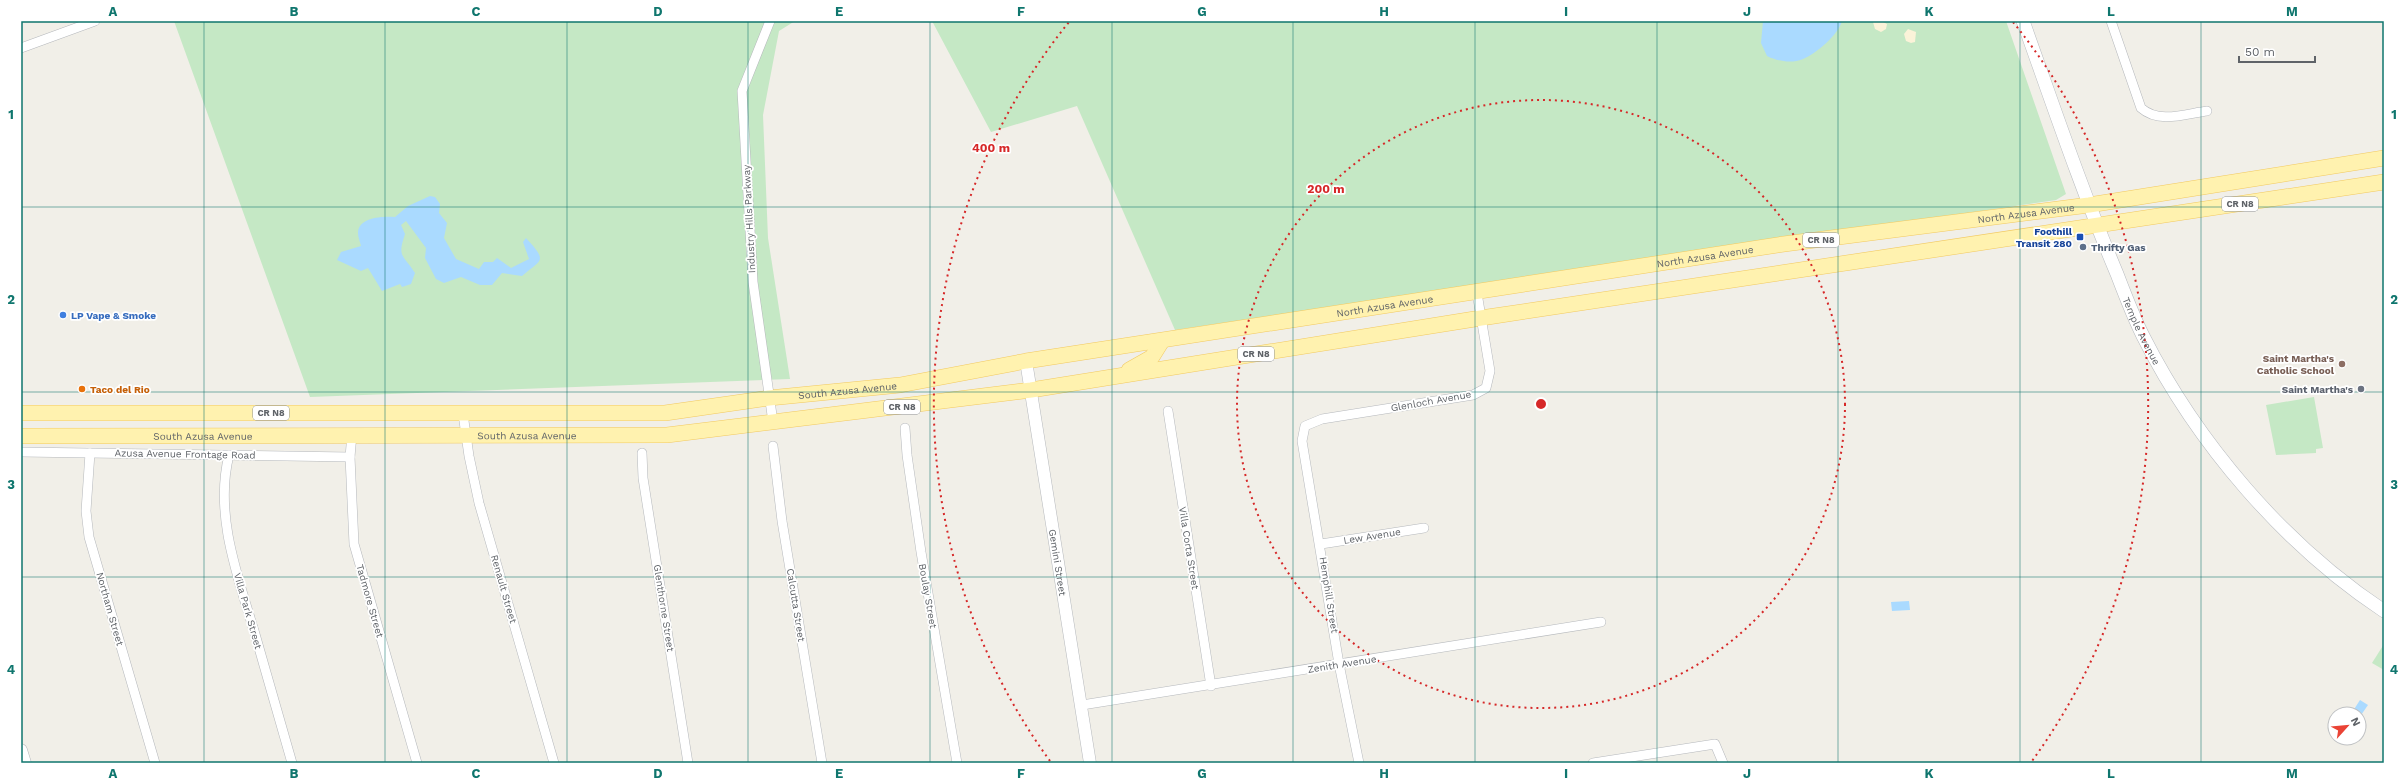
<svg xmlns="http://www.w3.org/2000/svg" width="2405" height="784" viewBox="0 0 2405 784" font-family="'Work Sans',sans-serif">
<rect width="100%" height="100%" fill="#f1efe8"/>
<g fill="#c5e8c5">
<path d="M174,21h621l-16,10 -16,84 5,123 22,141 -480,18z"/>
<path d="M932,21h1074l60,173 -10,6 -881,130 -98,-224 -86,26z"/>
<path d="M2314,397l9,51 -7,1v4l-40,2 -10,-50z"/>
<path d="M2384,644v26l-12,-7z"/>
</g>
<g fill="#fbf3d9">
<path d="M1881,21l6,3 -1,5 -5,3 -6,-3 -2,-7z"/>
<path d="M1908,29l8,3 -1,10 -4,1 -5,-2 -2,-7z"/>
</g>
<g fill="#aadaff">
<path d="M1763,21h79c-4,14 -25,32 -39,38 -12,5 -26,2 -36,-3l-6,-13z"/>
<path d="M430,196l5,1 5,7 -1,9 8,10 -3,15 12,21 23,10 5,-7h9l4,-4 14,10 18,-9 -6,-17 3,-4c22,24 16,21 -4,38l-20,-3 -10,12h-12l-19,-8 -17,6 -8,-4 -11,-21 1,-10 -20,-27 -5,4 4,9c-8,24 -2,20 10,39l-4,11 -9,3 -2,-3 -18,7 -14,-23 -7,3 -24,-11 4,-8 20,-6c-1,-4 -3,-9 -3,-13 0,-16 26,-17 37,-16l13,-11z"/>
<path d="M1909,601l1,9 -18,1 -1,-9z"/>
<path d="M2360,700l8,5 -9,13v-4h-8z"/>
</g>
<g fill="none" stroke-linecap="round" stroke-linejoin="round">
<g stroke="#b5b8bc" stroke-width="10">
<g id="minor">
<path d="M770,21l-28,70 11,191 20,140"/>
<path d="M2111,21l30,87c18,16 44,6 66,3"/>
<path d="M21,48l74,-27"/>
<path d="M1168,411l43,275"/>
<path d="M463,414l6,42 10,47 75,260"/>
<path d="M905,428l2,27 14,97 36,211"/>
<path d="M352,434l-2,23 4,87 63,219"/>
<path d="M773,446l9,75 40,242"/>
<path d="M21,452l329,5"/>
<path d="M90,453l-4,58 3,26 66,226"/>
<path d="M642,453l1,25 45,285"/>
<path d="M229,455c-15,60 9,122 26,179 12,43 25,86 37,129"/>
<path d="M1321,544l103,-16"/>
<path d="M1082,705l519,-83"/>
<path d="M1359,763l-20,-99 -37,-223 3,-15 17,-7 151,-24 13,-7 4,-17 -13,-78"/>
<path d="M1593,763l122,-19 8,19"/>
</g>
</g>
<g stroke="#b5b8bc" stroke-width="13">
<g id="tertiary">
<path id="s1" d="M1026,361l64,402"/>
<path d="M21,750l4,13"/>
</g>
</g>
<g stroke="#b6babf" stroke-width="14">
<g id="secondary">
<path id="s2" d="M2023,21c30,84 59,170 94,253 8,21 16,42 26,62 54,107 141,209 241,275"/>
</g>
</g>
<g stroke="#f2c960" stroke-width="16">
<g id="primary">
<path d="M1129,370l23,-13 10,-16"/>
<path id="s3" d="M21,413h644l104,-15 131,-13 126,-24 758,-117 305,-39 295,-47"/>
<path id="s4" d="M21,436l646,-1 364,-45 450,-72 903,-136"/>
</g>
</g>
<use href="#minor" stroke="#fff" stroke-width="9"/>
<use href="#tertiary" stroke="#fff" stroke-width="12"/>
<use href="#secondary" stroke="#fff" stroke-width="13"/>
<use href="#primary" stroke="#fff2af" stroke-width="15"/>
</g>
<path fill="none" stroke="#0f766e" stroke-width="1" stroke-opacity="0.55" d="M204,21v742M385,21v742M567,21v742M748,21v742M930,21v742M1112,21v742M1293,21v742M1475,21v742M1657,21v742M1838,21v742M2020,21v742M2201,21v742M21,207h2363M21,392h2363M21,577h2363"/>
<g fill="none" stroke="#d62828" stroke-width="2" stroke-dasharray="2 4">
<circle cx="1541" cy="404" r="304"/>
<path d="M1050 761A607 607 0 0 1 1069 22M2013 22A607 607 0 0 1 2032 761"/>
</g>
<rect fill="#1a4fb4" stroke="#fff" stroke-width="1.5" x="2076" y="233" width="8" height="8" rx="2"/>
<circle fill="#5c6f8a" stroke="#fff" stroke-width="1.5" cx="2083" cy="247" r="4"/>
<circle fill="#3f7fe0" stroke="#fff" stroke-width="1.5" cx="63" cy="315" r="4"/>
<circle fill="#8d6e63" stroke="#fff" stroke-width="1.5" cx="2342" cy="364" r="4"/>
<circle fill="#e8710a" stroke="#fff" stroke-width="1.5" cx="82" cy="389" r="4"/>
<circle fill="#6b7280" stroke="#fff" stroke-width="1.5" cx="2361" cy="389" r="4"/>
<g text-anchor="middle" dominant-baseline="central" stroke-width="3.5" stroke-linejoin="round" paint-order="stroke">
<g fill="#fff" stroke="#8f9295" stroke-width="1">
<rect x="2222" y="197" width="36" height="14" rx="3"/>
<rect x="1803" y="233" width="36" height="14" rx="3"/>
<rect x="1238" y="347" width="36" height="14" rx="3"/>
<rect x="884" y="400" width="36" height="14" rx="3"/>
<rect x="253" y="406" width="36" height="14" rx="3"/>
</g>
<g font-size="9" font-weight="bold" fill="#5f6368">
<text x="2240" y="204">CR N8</text>
<text x="1821" y="240">CR N8</text>
<text x="1256" y="354">CR N8</text>
<text x="902" y="407">CR N8</text>
<text x="271" y="413">CR N8</text>
</g>
<g font-size="10" fill="#5f6368" stroke="#fff">
<text stroke="none"><textPath href="#s3" startOffset="2020">North Azusa Avenue</textPath></text>
<text transform="translate(749 219) rotate(-93)">Industry Hills Parkway</text>
<text stroke="none"><textPath href="#s3" startOffset="1696">North Azusa Avenue</textPath></text>
<text stroke="none"><textPath href="#s3" startOffset="1372">North Azusa Avenue</textPath></text>
<text stroke="none"><textPath href="#s2" startOffset="332">Temple Avenue</textPath></text>
<text stroke="none"><textPath href="#s3" startOffset="828">South Azusa Avenue</textPath></text>
<text transform="translate(1431 401) rotate(-10)">Glenloch Avenue</text>
<text stroke="none"><textPath href="#s4" startOffset="182">South Azusa Avenue</textPath></text>
<text stroke="none"><textPath href="#s4" startOffset="506">South Azusa Avenue</textPath></text>
<text transform="translate(185 454) rotate(1)">Azusa Avenue Frontage Road</text>
<text transform="translate(1372 536) rotate(-9)">Lew Avenue</text>
<text transform="translate(1189 548) rotate(81)">Villa Corta Street</text>
<text stroke="none"><textPath href="#s1" startOffset="204">Gemini Street</textPath></text>
<text transform="translate(504 589) rotate(74)">Renault Street</text>
<text transform="translate(1329 595) rotate(81)">Hemphill Street</text>
<text transform="translate(928 596) rotate(80)">Boulay Street</text>
<text transform="translate(370 601) rotate(74)">Tadmore Street</text>
<text transform="translate(796 605) rotate(81)">Calcutta Street</text>
<text transform="translate(664 608) rotate(81)">Glenthorne Street</text>
<text transform="translate(110 609) rotate(74)">Northam Street</text>
<text transform="translate(248 611) rotate(74)">Villa Park Street</text>
<text transform="translate(1342 664) rotate(-9)">Zenith Avenue</text>
</g>
<g font-size="10" font-weight="bold" fill="#164399" stroke="#fff" text-anchor="end">
<text x="2072" y="231">Foothill<tspan x="2072" dy="12">Transit 280</tspan></text>
</g>
<g font-size="10" font-weight="bold" fill="#4e5e75" stroke="#fff" text-anchor="start">
<text x="2091" y="247">Thrifty Gas</text>
</g>
<g font-size="10" font-weight="bold" fill="#366cbe" stroke="#fff" text-anchor="start">
<text x="71" y="315">LP Vape &amp; Smoke</text>
</g>
<g font-size="10" font-weight="bold" fill="#785e54" stroke="#fff" text-anchor="end">
<text x="2334" y="358">Saint Martha's<tspan x="2334" dy="12">Catholic School</tspan></text>
</g>
<g font-size="10" font-weight="bold" fill="#c56008" stroke="#fff" text-anchor="start">
<text x="90" y="389">Taco del Rio</text>
</g>
<g font-size="10" font-weight="bold" fill="#5b616d" stroke="#fff" text-anchor="end">
<text x="2353" y="389">Saint Martha's</text>
</g>
</g>
<circle cx="1541" cy="404" r="6" fill="#d62828" stroke="#fff" stroke-width="2"/>
<g font-size="12" text-anchor="middle" font-weight="bold" fill="#d62828" stroke="#fff" stroke-width="3.5" stroke-linejoin="round" paint-order="stroke">
<text x="991" y="152">400 m</text>
<text x="1326" y="193">200 m</text>
</g>
<rect width="2405" height="784" fill="none" stroke="#ffffff" stroke-width="44"/>
<g transform="translate(2347 726) rotate(63)"><circle r="19" fill="#ffffff" stroke="#bfc1c3"/>
<path d="M0-3L7 15L0 10L-7 15Z" fill="#ea4335"/>
<text y="-6" font-size="11" font-weight="bold" text-anchor="middle" fill="#5f6368">N</text>
</g>
<path d="M2239 56v6h76v-6" fill="none" stroke="#5f6368" stroke-width="2"/>
<text x="2245" y="56" font-size="12" fill="#5f6368" stroke="#ffffff" stroke-width="3" paint-order="stroke">50 m</text>
<rect x="22" y="22" width="2361" height="740" fill="none" stroke="#0f766e" stroke-width="1.5"/>
<g font-size="13" text-anchor="middle" font-weight="bold" fill="#0f766e">
<text x="113" y="16">A</text>
<text x="294" y="16">B</text>
<text x="476" y="16">C</text>
<text x="658" y="16">D</text>
<text x="839" y="16">E</text>
<text x="1021" y="16">F</text>
<text x="1202" y="16">G</text>
<text x="1384" y="16">H</text>
<text x="1566" y="16">I</text>
<text x="1747" y="16">J</text>
<text x="1929" y="16">K</text>
<text x="2111" y="16">L</text>
<text x="2292" y="16">M</text>
<text x="11" y="119">1</text>
<text x="2394" y="119">1</text>
<text x="11" y="304">2</text>
<text x="2394" y="304">2</text>
<text x="11" y="489">3</text>
<text x="2394" y="489">3</text>
<text x="11" y="674">4</text>
<text x="2394" y="674">4</text>
<text x="113" y="778">A</text>
<text x="294" y="778">B</text>
<text x="476" y="778">C</text>
<text x="658" y="778">D</text>
<text x="839" y="778">E</text>
<text x="1021" y="778">F</text>
<text x="1202" y="778">G</text>
<text x="1384" y="778">H</text>
<text x="1566" y="778">I</text>
<text x="1747" y="778">J</text>
<text x="1929" y="778">K</text>
<text x="2111" y="778">L</text>
<text x="2292" y="778">M</text>
</g>
</svg>
